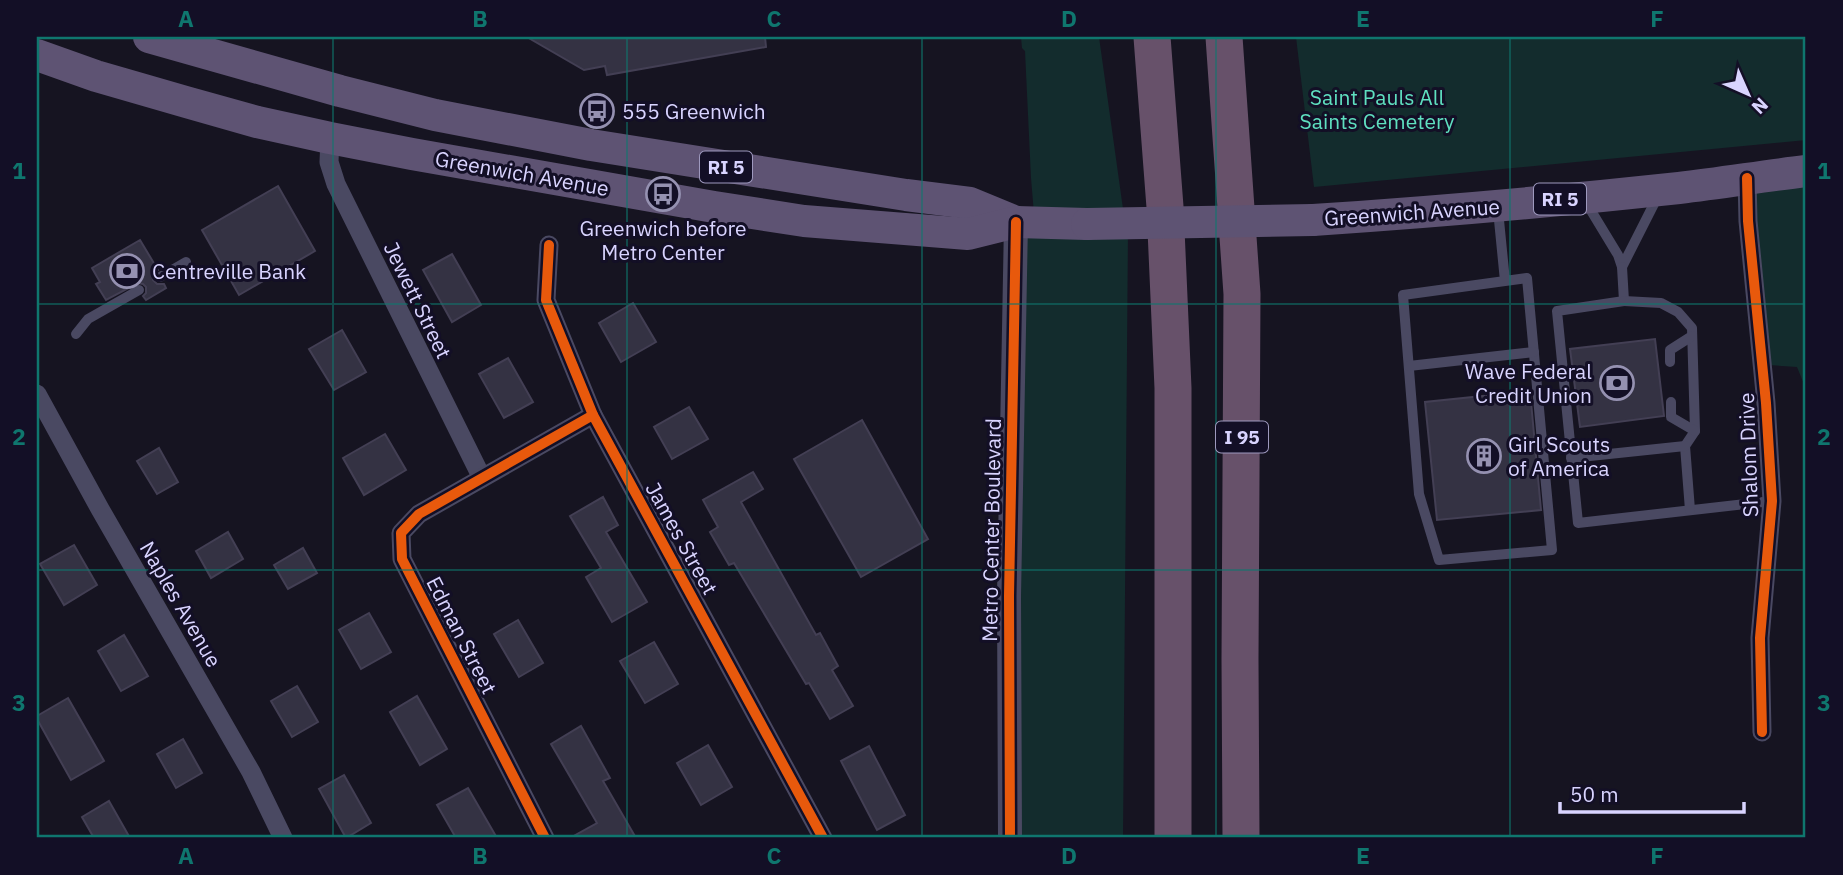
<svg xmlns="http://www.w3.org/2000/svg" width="1843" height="875" viewBox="0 0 1843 875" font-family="'IBM Plex Sans',sans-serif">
<rect width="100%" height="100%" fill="#161421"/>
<g fill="#132c2d">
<path d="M1021,37h78l25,179 4,14 -5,608h-114l7,-616 18,-8 -3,-36 -6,-127 -3,-3z"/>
<path d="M1296,37h510v103l-492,47z"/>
<path d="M1806,168v221l-9,-22 -42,-3v-189z"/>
</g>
<g fill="#343243" stroke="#433f54" stroke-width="2">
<path d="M527,37h238l1,10 -159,28 -2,-9 -21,4z"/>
<path d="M278,186l37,65 -76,44 -37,-65z"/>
<path d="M140,240l18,30 -5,4v6l4,4h7l2,4 -20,12 -3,-4 3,-3v-6l-3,-3 -5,-1 -32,17 -10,-16 4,-2 -8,-14z"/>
<path d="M452,254l29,51 -29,17 -29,-52z"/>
<path d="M633,303l23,39 -35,20 -22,-39z"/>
<path d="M342,330l24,42 -32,18 -25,-41z"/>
<path d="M1655,339l9,77 -84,11 -10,-78z"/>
<path d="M508,358l25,44 -29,16 -25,-44z"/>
<path d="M1530,391l11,119 -104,10 -12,-118z"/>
<path d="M689,407l19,32 -36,20 -18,-32z"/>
<path d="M862,420l66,119 -67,38 -67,-118z"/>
<path d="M385,434l21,36 -42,25 -21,-37z"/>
<path d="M159,448l19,34 -21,12 -20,-33z"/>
<path d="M753,472l10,17 -22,13 75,133 4,-2 18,33 -6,4 21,36 -23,13 -21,-36 -3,1 -72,-121 -5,2 -19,-33 8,-5 -15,-27z"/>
<path d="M603,497l15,28 -12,7 41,70 -35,20 -26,-45 15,-9 -31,-52z"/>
<path d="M228,532l15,27 -32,19 -15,-27z"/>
<path d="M74,545l23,40 -33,20 -24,-41z"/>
<path d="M303,548l14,25 -29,16 -14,-24z"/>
<path d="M369,613l22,39 -30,17 -22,-39z"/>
<path d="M518,620l25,43 -24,14 -25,-43z"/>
<path d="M124,635l24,41 -27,15 -23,-40z"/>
<path d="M654,642l24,42 -33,19 -25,-42z"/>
<path d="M297,686l21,36 -26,15 -21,-36z"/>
<path d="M417,696l30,53 -27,16 -30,-53z"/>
<path d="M68,698l36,63 -33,19 -34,-61v-3z"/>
<path d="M581,726l29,52 -7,3 33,57h-66l27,-15 -46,-79z"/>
<path d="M183,739l19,34 -26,15 -19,-34z"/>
<path d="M708,745l24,42 -31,18 -24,-42z"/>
<path d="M869,746l36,69 -28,15 -36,-69z"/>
<path d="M344,775l27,48 -25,15 -27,-49z"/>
<path d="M468,788l29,50h-41l-19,-33z"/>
<path d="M109,801l21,37h-36l-12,-21z"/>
</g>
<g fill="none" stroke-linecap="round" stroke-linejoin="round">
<g stroke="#4a4962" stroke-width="10">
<path d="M1587,204l31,51 4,12 36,-71"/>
<path d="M1498,210l7,71 -102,14 16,199 20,66 113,-10 -25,-272 -22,3"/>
<path d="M1622,267l2,34 -67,10 21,212 194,-22"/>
<path d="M160,277l26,-15"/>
<path d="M1624,301l37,2 17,9 14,16 3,103 -10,15 5,64"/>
<path d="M76,334l12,-15 51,-29"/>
<path d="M1670,362v-12l22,-14"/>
<path d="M1409,366l125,-14"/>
<path d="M1671,402v15l24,14"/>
<path d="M1571,458l114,-12"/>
</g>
<g stroke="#4a4962" stroke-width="19">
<path d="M330,138l-1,24 7,22 146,294"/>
<path d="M1747,178l1,43 18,182 6,98 -12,137 2,94"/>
<path d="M549,245l-3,55 47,115 230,423"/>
<path d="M37,394l63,115 151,263 32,66"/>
<path d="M545,838l-143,-279 -1,-26 18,-19 174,-99"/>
</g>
<path stroke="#4a4962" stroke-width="24" d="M1010,838l-1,-242 7,-374"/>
<g stroke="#5e5373" stroke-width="32">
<path d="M149,37l191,54 95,24 156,30 315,50 64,8 46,19"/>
<path d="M37,55l59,21 90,26 71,20 73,16 82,16 302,53 90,14 164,13 48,-12 71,2"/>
<path d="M1313,220c122,-8 245,-19 366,-32 43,-5 85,-12 127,-17"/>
</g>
<g stroke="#67516a" stroke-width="37">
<path d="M1152,37l13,170 8,181v450"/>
<path d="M1224,37l18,257 -2,365 1,179"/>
</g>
<path stroke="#5e5373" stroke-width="32" d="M1087,224l226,-4"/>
<g stroke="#130f26" stroke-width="15">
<g id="cycleway">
<path d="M1747,178l1,43 18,182 6,98 -12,137 2,94"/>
<path d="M549,245l-3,55 47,115 230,423"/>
<path d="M545,838l-143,-279 -1,-26 18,-19 174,-99"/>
<path d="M1010,838l-1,-242 7,-374"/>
</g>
</g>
<use href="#cycleway" stroke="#e8590c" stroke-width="10"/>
</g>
<path fill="none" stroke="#0f766e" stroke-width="2" stroke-opacity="0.55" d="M333,37v801M627,37v801M922,37v801M1216,37v801M1510,37v801M37,304h1769M37,570h1769"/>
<defs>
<g id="bus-ring" transform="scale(1.75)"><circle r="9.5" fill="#130f26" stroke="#9591b1" stroke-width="1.5"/><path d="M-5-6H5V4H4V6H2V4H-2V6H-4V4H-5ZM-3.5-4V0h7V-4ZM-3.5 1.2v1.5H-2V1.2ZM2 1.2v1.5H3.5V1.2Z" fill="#9591b1"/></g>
<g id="bank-ring" transform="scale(1.75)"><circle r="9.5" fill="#130f26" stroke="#9591b1" stroke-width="1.5"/><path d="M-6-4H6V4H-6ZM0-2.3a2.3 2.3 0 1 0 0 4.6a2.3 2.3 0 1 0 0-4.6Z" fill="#9591b1"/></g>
<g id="building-ring" transform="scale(1.75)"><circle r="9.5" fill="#130f26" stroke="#9591b1" stroke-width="1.5"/><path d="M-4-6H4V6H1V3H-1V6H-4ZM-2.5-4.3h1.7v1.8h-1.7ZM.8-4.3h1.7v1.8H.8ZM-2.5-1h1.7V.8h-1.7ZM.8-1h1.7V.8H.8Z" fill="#9591b1"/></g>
</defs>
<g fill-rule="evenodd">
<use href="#bus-ring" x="597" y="111"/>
<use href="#bus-ring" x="663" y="194"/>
<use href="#bank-ring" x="127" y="271"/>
<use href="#bank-ring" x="1617" y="383"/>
<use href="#building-ring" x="1484" y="456"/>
</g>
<g text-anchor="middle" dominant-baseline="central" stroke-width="6" stroke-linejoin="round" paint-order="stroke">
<g fill="#130f26" stroke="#9e99be" stroke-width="2">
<rect x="700" y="151.5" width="52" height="31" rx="5"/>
<rect x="1534" y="183.5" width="52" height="31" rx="5"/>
<rect x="1216" y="421.5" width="52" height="31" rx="5"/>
</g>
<g font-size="19" font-weight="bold" fill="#d9d4ff">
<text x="726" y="167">RI 5</text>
<text x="1560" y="199">RI 5</text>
<text x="1242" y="437">I 95</text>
</g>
<g font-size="21" fill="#5fe0c0" stroke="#130f26">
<text x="1377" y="97">Saint Pauls All<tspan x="1377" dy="24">Saints Cemetery</tspan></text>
</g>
<g font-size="21" fill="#d9d4ff" stroke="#130f26" text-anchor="start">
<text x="622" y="111">555 Greenwich</text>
<text x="663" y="228" text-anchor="middle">Greenwich before<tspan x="663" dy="24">Metro Center</tspan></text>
<text x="152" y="271">Centreville Bank</text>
<text x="1592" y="371" text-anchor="end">Wave Federal<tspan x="1592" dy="24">Credit Union</tspan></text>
<text x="1508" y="444">Girl Scouts<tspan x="1508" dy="24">of America</tspan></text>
</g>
<g font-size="21" fill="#d9d4ff" stroke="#130f26">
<text transform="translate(522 173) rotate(10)">Greenwich Avenue</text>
<text transform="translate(1412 212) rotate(-4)">Greenwich Avenue</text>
<text transform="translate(418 300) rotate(64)">Jewett Street</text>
<text transform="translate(1748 455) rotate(-92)">Shalom Drive</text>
<text transform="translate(991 530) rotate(-89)">Metro Center Boulevard</text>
<text transform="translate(682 538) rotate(61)">James Street</text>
<text transform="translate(181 604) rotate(60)">Naples Avenue</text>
<text transform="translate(462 635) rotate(63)">Edman Street</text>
</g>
</g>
<rect width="1843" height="875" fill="none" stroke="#130f26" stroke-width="77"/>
<g transform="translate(1748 94) rotate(135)" stroke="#130f26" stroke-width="5" paint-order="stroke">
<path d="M0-5L12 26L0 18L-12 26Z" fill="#d9d4ff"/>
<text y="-10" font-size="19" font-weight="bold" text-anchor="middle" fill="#d9d4ff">N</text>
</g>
<path d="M1560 802v10h184v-10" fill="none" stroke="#d9d4ff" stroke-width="3.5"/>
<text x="1570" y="802" font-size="21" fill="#d9d4ff" stroke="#130f26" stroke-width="5" paint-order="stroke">50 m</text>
<rect x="38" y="38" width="1766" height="798" fill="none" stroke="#0f766e" stroke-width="2.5"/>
<g font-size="23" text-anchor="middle" font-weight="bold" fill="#0f766e">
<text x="186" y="27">A</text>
<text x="480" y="27">B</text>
<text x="774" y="27">C</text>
<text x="1069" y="27">D</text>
<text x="1363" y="27">E</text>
<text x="1657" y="27">F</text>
<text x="19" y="179">1</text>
<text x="1824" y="179">1</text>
<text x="19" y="445">2</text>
<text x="1824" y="445">2</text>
<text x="19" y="711">3</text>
<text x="1824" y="711">3</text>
<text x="186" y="864">A</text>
<text x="480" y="864">B</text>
<text x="774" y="864">C</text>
<text x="1069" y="864">D</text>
<text x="1363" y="864">E</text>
<text x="1657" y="864">F</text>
</g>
</svg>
